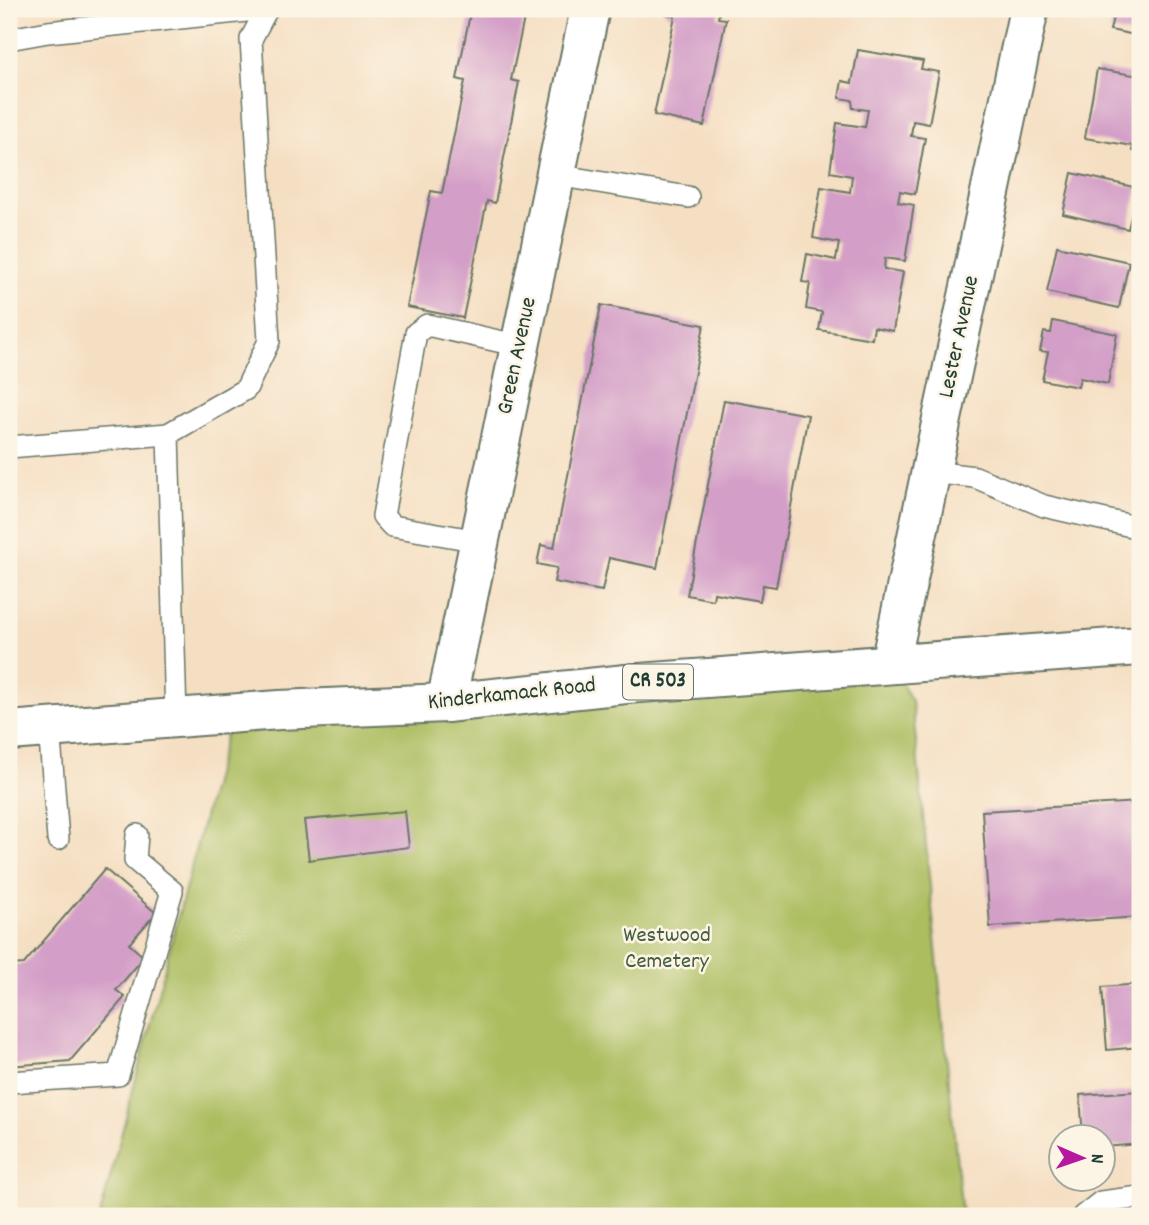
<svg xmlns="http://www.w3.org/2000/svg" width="1149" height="1225" viewBox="0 0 1149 1225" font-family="Dekko,sans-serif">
<rect width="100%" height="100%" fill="#fcf5e5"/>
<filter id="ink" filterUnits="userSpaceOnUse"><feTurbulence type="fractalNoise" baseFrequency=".0143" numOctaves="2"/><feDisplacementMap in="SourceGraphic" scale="14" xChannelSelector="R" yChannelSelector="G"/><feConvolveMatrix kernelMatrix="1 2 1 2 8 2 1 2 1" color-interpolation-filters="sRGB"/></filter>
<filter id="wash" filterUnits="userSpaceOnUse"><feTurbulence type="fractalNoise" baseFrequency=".00686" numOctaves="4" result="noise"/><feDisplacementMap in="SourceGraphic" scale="28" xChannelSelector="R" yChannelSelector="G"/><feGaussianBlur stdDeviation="1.57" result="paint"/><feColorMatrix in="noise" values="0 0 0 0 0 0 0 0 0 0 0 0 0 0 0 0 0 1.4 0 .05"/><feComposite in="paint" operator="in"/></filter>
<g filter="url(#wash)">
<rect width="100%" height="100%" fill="#f5dfc3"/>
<path fill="#acbd61" stroke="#667d4a" stroke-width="2" d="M890,664l22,37 50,515h-862l131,-502z"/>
<g id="blocks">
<g fill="#d39ec7">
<path d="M471,9h55l-15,71 8,2 -24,121 -8,-2 -24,117 -56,-11 24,-116 11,2 23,-112 -8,-2z"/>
<path d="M667,9h53l-2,9 8,1 -22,107 -50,-11 21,-99 -10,-2z"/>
<path d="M1115,9h25v27l-30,-6z"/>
<path d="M858,50l65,11 -2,8 18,3 -10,52 -16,-3 -2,15 14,2 -10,56 -15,-3 -2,11 16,3 -9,56 -20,-3 -1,11 19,3 -10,59 -19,-4 -2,12 -53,-9 3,-18 -16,-3 4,-26 -8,-1 5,-28 29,6 3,-17 -26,-5 8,-51 29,5 2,-16 -22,-4 7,-49 28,4 3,-17 -15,-2 -1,-8 -13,-2 3,-17 10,2z"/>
<path d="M1097,69l43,7v76l-8,-1 1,-5 -48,-8z"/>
<path d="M1072,173l66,15 -10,41 -65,-15z"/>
<path d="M1057,246l72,16 -10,46 -72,-16z"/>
<path d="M601,305l103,20 -47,243 -48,-10 -7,33 -48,-9 3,-14 -20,-4 4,-19 13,3z"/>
<path d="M1053,321l64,13 -9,50 -28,-6 -2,9 -36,-7 6,-28 -8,-1 4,-19 7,1z"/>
<path d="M724,400l84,15 -32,172 -13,-2 -3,16 -46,-8 -1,7 -26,-5z"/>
<path d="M1140,802v115l-150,10 -8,-116z"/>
<path d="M405,811l4,36 -100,13 -5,-40z"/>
<path d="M105,869l51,44 -27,31 15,13 -28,33 9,7 -55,64 -61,5v-101l15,-1z"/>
<path d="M1140,984v63l-33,3 -5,-63z"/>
<path d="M1140,1091v53l-36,3v-9h-21l-3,-43z"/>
</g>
</g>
</g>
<g filter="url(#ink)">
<use href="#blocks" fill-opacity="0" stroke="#6a7666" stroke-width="2"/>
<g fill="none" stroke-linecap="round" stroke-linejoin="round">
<g stroke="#6a7666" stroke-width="24">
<g id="lane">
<path d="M9,39l39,-7 217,-23"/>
<path d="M556,175l132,22"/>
<path d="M9,447l159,-13"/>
<path d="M931,472l44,5 69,29 96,22"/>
<path d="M479,541l-87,-15 -9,-10 33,-183 11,-8 93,21"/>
<path d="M176,718l-8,-284 78,-45 23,-48 -18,-302 16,-30"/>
<path d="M49,727l9,112"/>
<path d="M9,1082l109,-7 54,-184 -37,-31 2,-25"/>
<path d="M1083,1216l18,-14 39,-5"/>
</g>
</g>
<g stroke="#6a7666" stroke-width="42">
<g id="street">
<path d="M890,664l139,-655"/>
<path d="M446,703l144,-694"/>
</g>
</g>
<g stroke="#6a7666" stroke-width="42">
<path id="primary" d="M9,731l270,-21 167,-7 180,-19 514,-38"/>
</g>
<use href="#lane" stroke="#fff" stroke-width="21"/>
<use href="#street" stroke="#fff" stroke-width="38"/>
<use href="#primary" stroke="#fff" stroke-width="38"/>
</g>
</g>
<g text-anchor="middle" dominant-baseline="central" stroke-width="5" stroke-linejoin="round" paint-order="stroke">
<rect fill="#fcf5e5" stroke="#617469" stroke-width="2" x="623" y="664.5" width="70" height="35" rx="5"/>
<g font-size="21" font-weight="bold" fill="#1f3d34">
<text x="658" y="682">CR 503</text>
</g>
<g font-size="23" fill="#1f3d34" stroke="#fcf5e5">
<text transform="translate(960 337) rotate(-78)">Lester Avenue</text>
<text transform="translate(518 356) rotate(-78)">Green Avenue</text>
<text transform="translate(512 695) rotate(-6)">Kinderkamack Road</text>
</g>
<g font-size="23" fill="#425d3f" stroke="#fcf5e5">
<text x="667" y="936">Westwood<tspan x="667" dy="26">Cemetery</tspan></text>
</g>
</g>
<rect width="1149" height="1225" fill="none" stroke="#fcf5e5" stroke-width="35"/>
<g transform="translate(1082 1158) rotate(92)"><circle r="33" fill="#fcf5e5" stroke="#a4ab9e" stroke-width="2"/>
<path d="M0-5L12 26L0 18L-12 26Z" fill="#b5179e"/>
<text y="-10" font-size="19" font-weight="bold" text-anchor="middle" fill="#1f3d34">N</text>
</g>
</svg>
